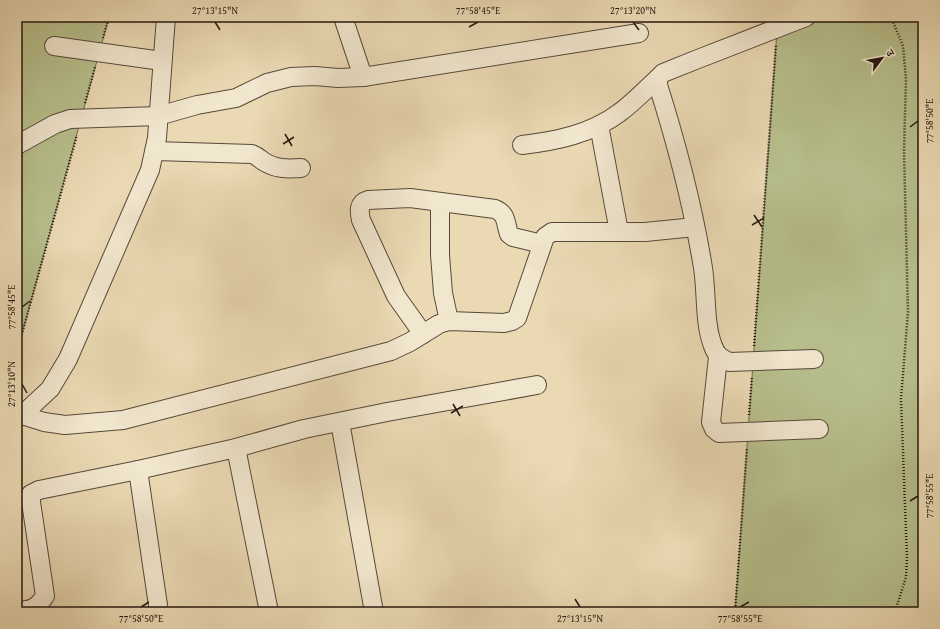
<svg xmlns="http://www.w3.org/2000/svg" width="940" height="629" viewBox="0 0 940 629" font-family="'Gentium Book Plus','Noto Serif Devanagari',serif">
<rect width="100%" height="100%" fill="#ead9b3"/>
<filter id="stains"><feTurbulence type="fractalNoise" baseFrequency=".005" numOctaves="4"/><feColorMatrix values="0 0 0 0 .2 0 0 0 0 .09 0 0 0 0 .02 0 0 0 .5 -.17"/></filter>
<radialGradient id="worn" r=".72"><stop offset=".6" stop-color="#630" stop-opacity="0"/><stop offset="1" stop-color="#630" stop-opacity=".3"/></radialGradient>
<g fill="#b7bf8c" stroke="#6e6c4e">
<path d="M17,17h92l-92,335z"/>
<path d="M778,17h145v595h-188z"/>
</g>
<g fill="none" stroke-linecap="round" stroke-linejoin="round">
<g stroke="#57493a" stroke-width="20">
<g id="minor">
<path d="M343,17l20,60"/>
<path d="M806,17l-108,42 -35,14 -5,5v7c19,60 35,121 45,183 4,25 1,55 10,78 3,9 8,12 16,16l85,-3"/>
<path d="M54,46l108,15"/>
<path d="M599,125l20,107"/>
<path d="M17,145l38,-21 15,-5 88,-3 39,-11 39,-7 31,-15 24,-6 24,-1 23,2 25,-1 276,-44"/>
<path d="M522,145c34,-4 69,-11 97,-32 14,-10 26,-23 39,-35"/>
<path d="M155,151l97,3c5,2 7,4 11,7 12,8 24,8 38,7"/>
<path d="M440,202v53l3,38 6,28"/>
<path d="M423,334l-27,-38 -35,-76c-2,-9 -3,-17 7,-20l42,-2 85,11c12,5 10,13 14,25l4,3 29,7"/>
<path d="M718,357l-7,65 3,7 5,4 100,-4"/>
<path d="M22,415l22,7 21,3 58,-5 268,-69 19,-9 29,-18 10,-3 55,2 8,-2 5,-3 28,-81 7,-5h93l50,-5"/>
<path d="M17,418l5,-3 28,-26 18,-30 82,-189 7,-32 9,-121"/>
<path d="M340,422l34,190"/>
<path d="M236,448l33,164"/>
<path d="M138,470l21,142"/>
<path d="M17,611c15,-1 19,-2 28,-15l-14,-94v-8l8,-4 99,-20 98,-22 68,-19 83,-17 150,-27"/>
</g>
</g>
<g stroke="#261911" stroke-width="2.5" stroke-dasharray="1 2" stroke-linecap="butt">
<path d="M891,17l12,29 3,33 -2,72 4,161 -7,87 6,159 -1,19 -11,35"/>
<path d="M103,38l6,-21"/>
<path d="M85,103l10,-36"/>
<path d="M754,346l22,-301"/>
<path d="M17,352l60,-217"/>
<path d="M749,415l3,-38"/>
<path d="M735,612l12,-164"/>
</g>
<use href="#minor" stroke="#f1e6ce" stroke-width="18"/>
</g>
<path fill="none" stroke="#261911" stroke-width="1.5" d="M215,22l5,8M633,22l6,8M469,27l9,-5M910,127l8,-6M285,134l7,12M283,144l11,-7M754,215l8,12M752,225l12,-7M22,307l8,-6M22,384l5,9M453,404l7,12M451,413l12,-7M910,501l8,-5M575,599l5,8M141,607l8,-5M740,607l9,-5"/>
<rect width="940" height="629" fill="none" stroke="#ead9b3" stroke-width="44"/>
<g transform="translate(882 58) rotate(58)" stroke="#f1e6ce" stroke-width="3" paint-order="stroke">
<path d="M0-3L7 15L0 10L-7 15Z" fill="#261911"/>
<text y="-6" font-size="11" font-weight="bold" text-anchor="middle" fill="#261911">उ</text>
</g>
<rect x="22" y="22" width="896" height="585" fill="none" stroke="#261911" stroke-width="1.5"/>
<g font-size="10" text-anchor="middle" fill="#261911">
<text x="215" y="14">27°13'15"N</text>
<text x="478" y="14">77°58'45"E</text>
<text x="633" y="14">27°13'20"N</text>
<text transform="translate(929 121) rotate(-90)" y="4">77°58'50"E</text>
<text transform="translate(11 307) rotate(-90)" y="4">77°58'45"E</text>
<text transform="translate(11 384) rotate(-90)" y="4">27°13'10"N</text>
<text transform="translate(929 496) rotate(-90)" y="4">77°58'55"E</text>
<text x="141" y="622">77°58'50"E</text>
<text x="580" y="622">27°13'15"N</text>
<text x="740" y="622">77°58'55"E</text>
</g>
<rect width="100%" height="100%" filter="url(#stains)"/>
<rect width="100%" height="100%" fill="url(#worn)"/>
</svg>
